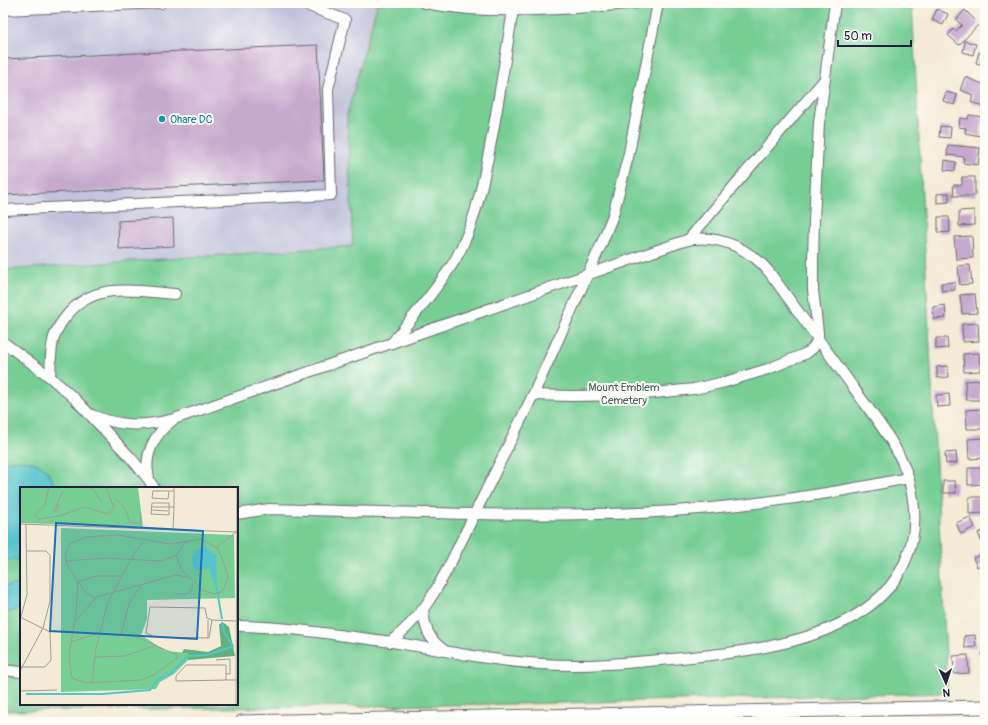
<svg xmlns="http://www.w3.org/2000/svg" width="988" height="725" viewBox="0 0 988 725" font-family="Pangolin,sans-serif">
<rect width="100%" height="100%" fill="#fdfcf7"/>
<filter id="ink" filterUnits="userSpaceOnUse"><feTurbulence type="fractalNoise" baseFrequency=".025" numOctaves="2"/><feDisplacementMap in="SourceGraphic" scale="8" xChannelSelector="R" yChannelSelector="G"/><feConvolveMatrix kernelMatrix="1 2 1 2 8 2 1 2 1" color-interpolation-filters="sRGB"/></filter>
<filter id="wash" filterUnits="userSpaceOnUse"><feTurbulence type="fractalNoise" baseFrequency=".012" numOctaves="4" result="noise"/><feDisplacementMap in="SourceGraphic" scale="16" xChannelSelector="R" yChannelSelector="G"/><feGaussianBlur stdDeviation="0.9" result="paint"/><feColorMatrix in="noise" values="0 0 0 0 0 0 0 0 0 0 0 0 0 0 0 0 0 1.4 0 .05"/><feComposite in="paint" operator="in"/></filter>
<g filter="url(#wash)">
<rect width="100%" height="100%" fill="#f4ebd6"/>
<path fill="#c2c2dc" d="M3,3h370l4,2 -30,110 7,131 -351,24z"/>
<path fill="#76ce94" stroke="#4c7868" fill-rule="evenodd" d="M373,3h539l36,690 -427,11 -518,7v-441l350,-24 -6,-131 30,-110zM21,488h216v216h-216z"/>
<g fill="#56c4cc" stroke="#3c7384">
<path d="M21,460c22,3 26,8 35,28h-35v72h-18v-98z"/>
<path d="M21,583v23l-5,4 -13,4v-29l5,1z"/>
</g>
<g id="blocks">
<g fill="#c7a9ce">
<path d="M937,9l11,5 -5,11 -11,-5z"/>
<path d="M965,10l14,14 -20,21 -11,-10 5,-6 3,2 6,-6 -6,-5z"/>
<path d="M965,41l11,3 -3,11 -10,-3z"/>
<path d="M318,45l6,135 -321,15v-136z"/>
<path d="M979,52l6,2 -1,11 -8,-2z"/>
<path d="M965,77l20,8v19l-1,3 -13,-5 2,-7 -13,-5z"/>
<path d="M946,92l11,3 -3,10 -11,-4z"/>
<path d="M969,115l14,2 -3,19 -15,-3 1,-5 -7,-1 1,-9 8,1z"/>
<path d="M940,126l11,1 -1,11 -11,-1z"/>
<path d="M948,145l32,3 -2,17 -15,-2 1,-6 -17,-2z"/>
<path d="M945,160l11,2 -1,9 -11,-1z"/>
<path d="M962,177h13v19h-21l-1,-11h9z"/>
<path d="M949,193v9l-12,1v-9z"/>
<path d="M974,210v15l-15,1v-15z"/>
<path d="M938,217h11l1,15 -12,1z"/>
<path d="M173,218l1,28 -55,3 -1,-28z"/>
<path d="M972,236l1,22 -17,1 -2,-22z"/>
<path d="M970,265l2,19 -12,1 -2,-19z"/>
<path d="M955,282v8l-13,1 -1,-8z"/>
<path d="M975,294l2,19 -15,1 -2,-19z"/>
<path d="M945,305l1,13 -12,1 -1,-12z"/>
<path d="M978,323l1,18 -16,1 -1,-18z"/>
<path d="M936,338h11l1,10 -12,1z"/>
<path d="M979,353l1,18 -16,1 -1,-18z"/>
<path d="M948,366l1,11 -12,1v-11z"/>
<path d="M980,380l1,20h-15l-1,-19z"/>
<path d="M949,394l1,12 -13,1 -1,-12z"/>
<path d="M981,409l1,20h-15l-1,-19z"/>
<path d="M983,438l1,20 -15,1 -1,-20z"/>
<path d="M956,452l1,11 -11,1 -1,-11z"/>
<path d="M968,468h16l1,16 -17,1z"/>
<path d="M943,481h12l1,12h-13z"/>
<path d="M969,497h16v16l-16,1z"/>
<path d="M970,517l5,10 -14,7 -5,-11z"/>
<path d="M985,530v20l-7,-17z"/>
<path d="M983,554l2,4v5l-8,4 -4,-9z"/>
<path d="M975,635l1,12 -11,1 -1,-12z"/>
<path d="M982,653h3v19h-2z"/>
<path d="M968,655l1,18 -15,1 -1,-18z"/>
</g>
</g>
</g>
<g filter="url(#ink)">
<use href="#blocks" fill-opacity="0" stroke="#6c6871" stroke-width="1"/>
<g fill="none" stroke-linecap="round" stroke-linejoin="round">
<g stroke="#6c6871" stroke-width="12">
<g id="minor">
<path d="M424,3c69,13 144,6 213,0"/>
<path d="M3,10l158,-7"/>
<path d="M3,210l328,-15 -3,-106 17,-69 -44,-17"/>
<path d="M689,239l136,-160"/>
<path d="M3,342l47,35 25,22 56,59 18,22 5,8"/>
<path d="M392,343c21,-27 45,-53 63,-83 18,-31 26,-68 33,-103 10,-49 17,-98 25,-147"/>
<path d="M50,377c1,-12 0,-28 4,-40 3,-9 8,-16 14,-23 28,-33 69,-23 107,-20"/>
<path d="M533,395l39,1 63,-1 59,-6 31,-7 43,-13 39,-16 6,-5 5,-9v-7l-5,-42v-29l1,-41 5,-97 16,-120"/>
<path d="M89,414c32,13 52,13 85,5l507,-177c24,-8 51,-1 71,14 7,4 13,11 18,17 28,38 55,76 83,114 20,29 46,58 56,93 7,26 8,52 -2,77 -32,84 -158,95 -236,102 -43,4 -86,8 -130,5 -50,-3 -99,-14 -149,-22 -15,-2 -31,-4 -46,-6 -37,-5 -72,-10 -109,-10"/>
<path d="M149,478c-6,-22 5,-44 23,-57"/>
<path d="M237,514l32,-5c123,3 247,8 371,4 90,-4 181,-17 268,-35"/>
<path d="M423,610c2,18 5,29 21,40"/>
<path d="M390,642c30,-23 44,-47 61,-80l82,-167 68,-150 12,-30 16,-62 29,-150"/>
<path d="M3,670l18,2"/>
</g>
</g>
<g stroke="#6c6871" stroke-width="15">
<path id="major" d="M242,722l743,-15"/>
</g>
<use href="#minor" stroke="#fff" stroke-width="10"/>
<use href="#major" stroke="#fff" stroke-width="13"/>
</g>
</g>
<circle fill="#0f9aa8" stroke="#fdfcf7" stroke-width="1.5" cx="162" cy="119" r="4"/>
<g text-anchor="middle" dominant-baseline="central" stroke-width="4" stroke-linejoin="round" paint-order="stroke">
<g font-size="11" fill="#0d838f" stroke="#fdfcf7" text-anchor="start">
<text x="170" y="119">Ohare DC</text>
</g>
<g font-size="11" fill="#3f5e5a" stroke="#fdfcf7">
<text x="624" y="387">Mount Emblem<tspan x="624" dy="13">Cemetery</tspan></text>
</g>
</g>
<g transform="translate(20 487)">
<rect width="218" height="218" fill="#f4ebd6"/>
<path d="M0,0h118l5,40 -123,-4zM41,41l173,7 1,63 -88,2v19l-6,16 25,16 22,2v7l-14,14 -14,8 -4,7 -95,3z" fill="#76ce94"/>
<path d="M204,136l5,4 6,29 -47,4v-7h-6l2,-4 24,3 13,-6 -2,-22z" fill="#60b17e"/>
<path d="M186,46v15l10,7 1,31 -3,-2 -5,-16 -13,2 -3,-4 -1,-10 4,-6 9,-3z" fill="#56c4cc"/>
<path fill="none" stroke="#56c4cc" stroke-width="2" d="M196,98l6,34M202,135l2,10 9,14M6,207h76l48,-4 8,-11 12,-5 18,-18 19,-1 27,-9"/>
<path fill="none" stroke="#a09b98" stroke-width="1" d="M29,0l-4,18 -10,10 3,4 21,-3 25,-9 25,7 5,-6 -8,-21M71,0l11,15M149,4l-1,8 -16,-1 1,-7h21M95,11l10,10 5,15h11l-1,-11M132,16h17v12l-18,-1zM39,17l-2,7h-3l9,-20M131,20h23l-1,23M154,20v-20M131,23l17,1M0,37l218,8M166,54l-10,15 6,14 22,21 11,3 8,-3 5,-14 -6,-19 -5,-10 -16,-9 -31,5 -52,-9 -31,2 -17,7 -5,12 2,9 18,27 9,6 81,-23 12,2M197,60l19,-15M46,74l40,-3 55,3 15,-6M154,107h12l5,-3 2,-8M0,130l30,15 1,28 -6,7h-25M0,133l7,-25 -1,-71M56,133l20,-22M192,133l-5,-2 -2,-10 -55,-1 -4,26 9,4 54,1 3,-18 24,1M101,147l8,-31 12,-17M188,151v-18M51,155l24,-8 37,1 45,20v3l-23,17 -12,5 -56,3 -14,-5 -3,-20 2,-16 5,-28 2,-32 19,-6h24M75,170l30,-1 29,-10M196,173l14,-1v15h-4M0,184l23,-43 7,-27v-46l-4,-4h-19M206,193v-15h-40l-10,11v5l50,-1h10M72,196l4,-35 12,-46 27,-50 9,-11M0,204l37,-1M216,218l1,-218"/>
<path fill="#1f6fb2" fill-opacity="0.15" stroke="#1f6fb2" stroke-width="2" d="M36,36l147,8 -6,108 -147,-8z"/>
<rect width="218" height="218" fill="none" stroke="#22223b" stroke-width="2"/>
</g>
<rect width="988" height="725" fill="none" stroke="#fdfcf7" stroke-width="16"/>
<g transform="translate(946 683) rotate(177)" stroke="#fdfcf7" stroke-width="3" paint-order="stroke">
<path d="M0-3L7 15L0 10L-7 15Z" fill="#22223b"/>
<text y="-6" font-size="11" font-weight="bold" text-anchor="middle" fill="#22223b">N</text>
</g>
<path d="M838 40v6h73v-6" fill="none" stroke="#22223b" stroke-width="2"/>
<text x="844" y="40" font-size="12" fill="#22223b" stroke="#fdfcf7" stroke-width="3" paint-order="stroke">50 m</text>
</svg>
